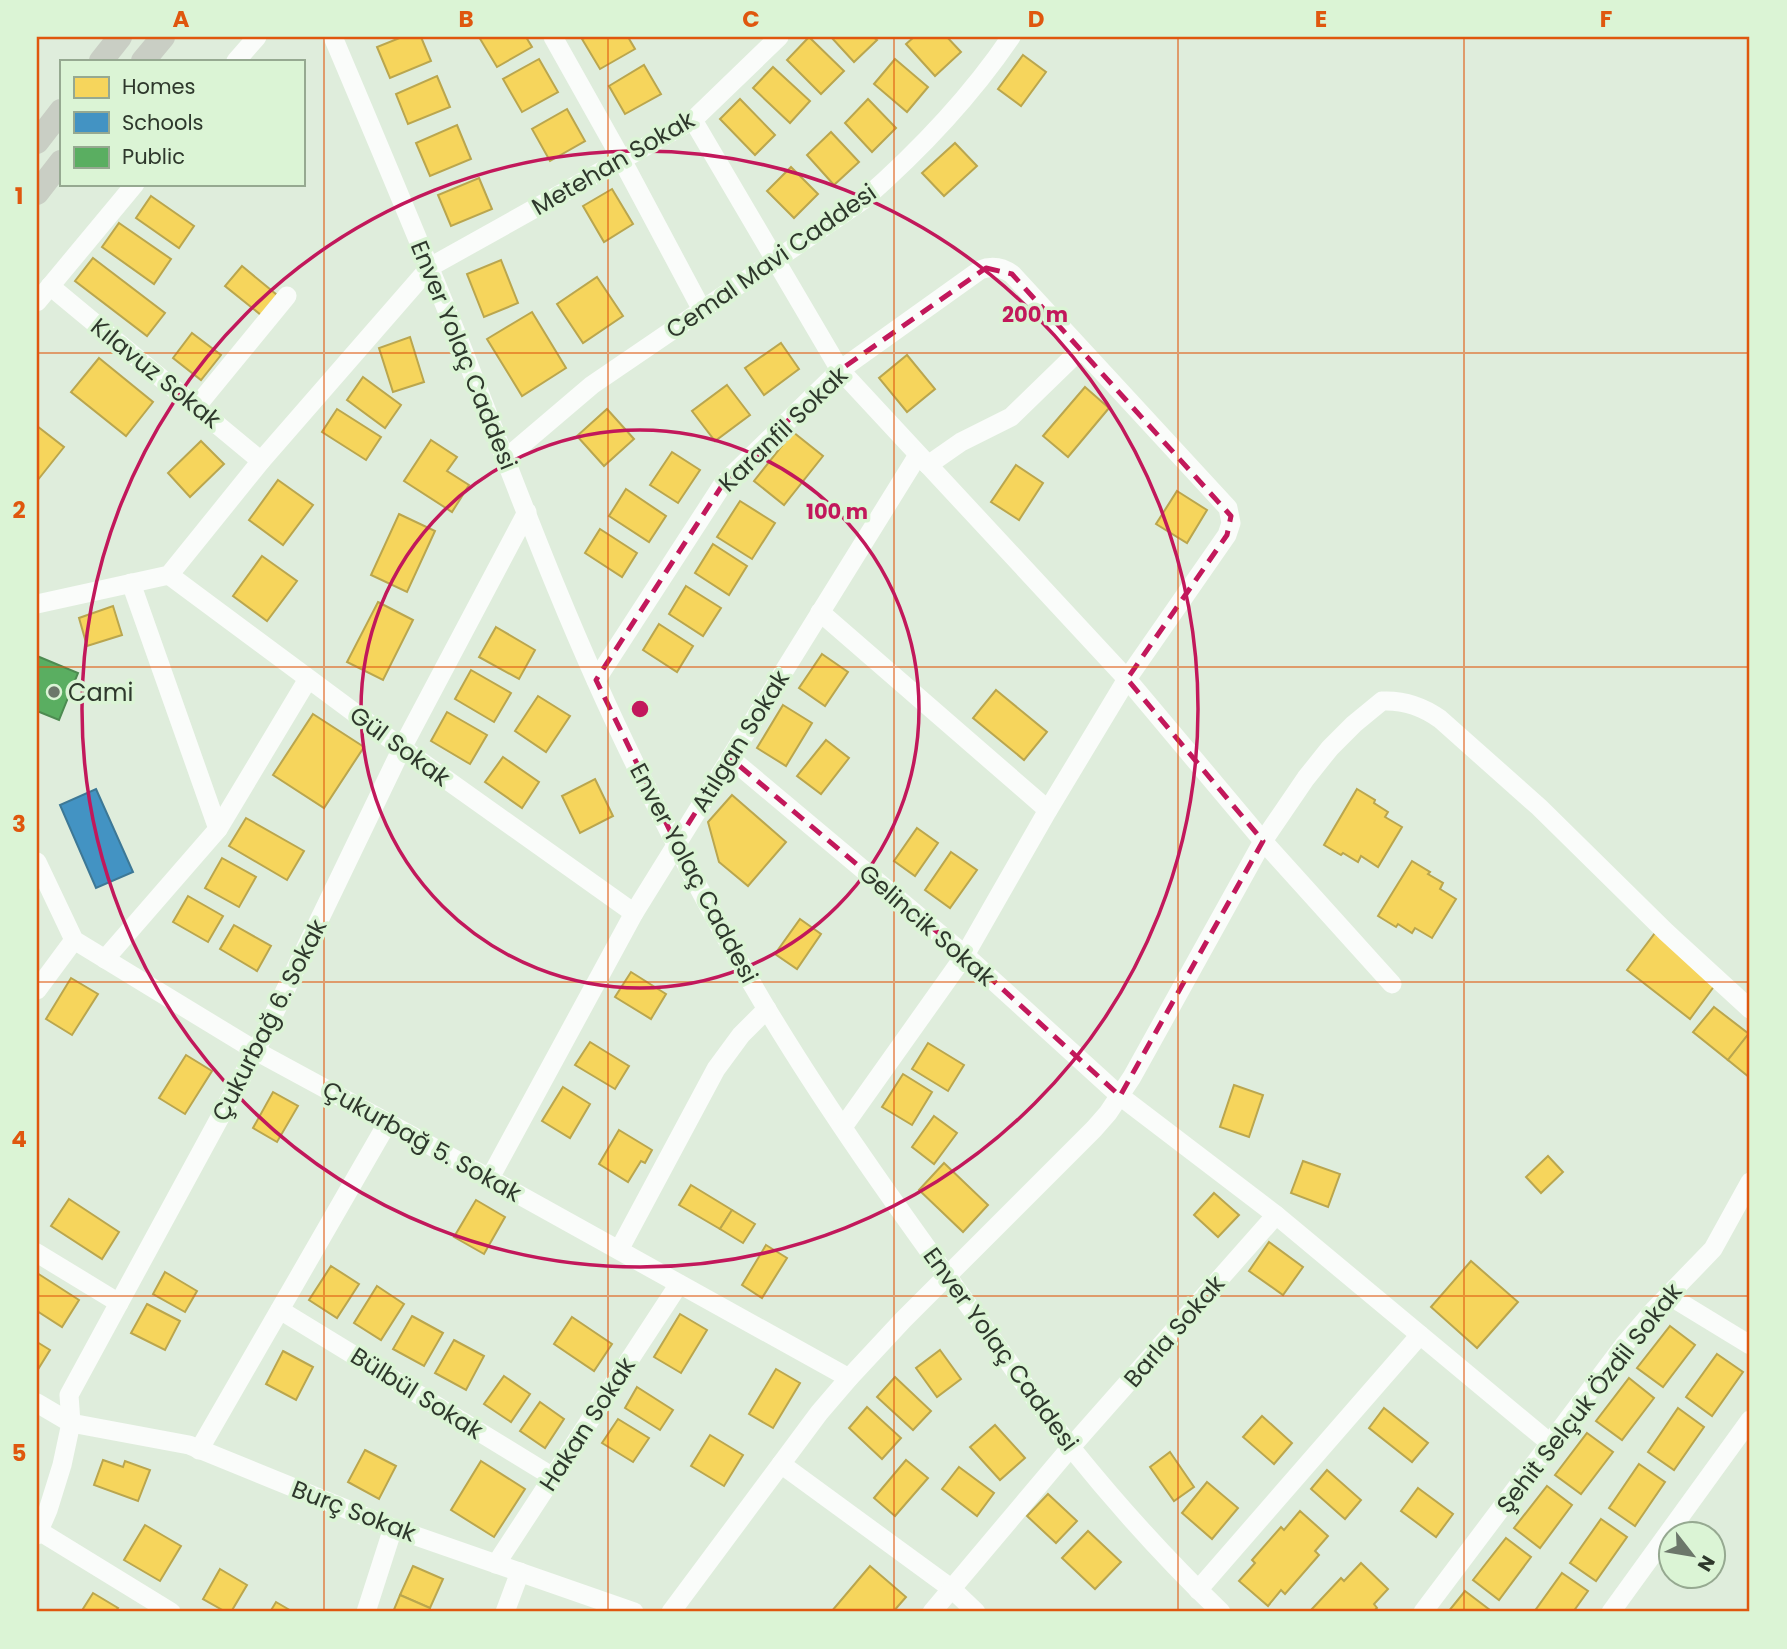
<svg xmlns="http://www.w3.org/2000/svg" width="1787" height="1649" viewBox="0 0 1787 1649" font-family="Poppins,sans-serif">
<rect width="100%" height="100%" fill="#dfeddc"/>
<g fill="#f6d55c" stroke="#baa64e" stroke-width="2">
<path d="M402,37h19l10,24 -41,17 -13,-31z"/>
<path d="M479,37h47l6,10 -35,20z"/>
<path d="M587,37h41l7,12 -35,20 -18,-30z"/>
<path d="M809,37l35,34 -23,23 -34,-34z"/>
<path d="M831,37h42l4,3 -23,22z"/>
<path d="M914,37h33l14,15 -26,24 -29,-32z"/>
<path d="M1023,55l23,17 -25,34 -23,-17z"/>
<path d="M539,59l19,33 -36,20 -19,-33z"/>
<path d="M895,59l33,28 -21,25 -33,-28z"/>
<path d="M644,65l17,29 -36,20 -16,-28z"/>
<path d="M773,67l37,34 -20,22 -37,-35z"/>
<path d="M437,76l13,31 -42,17 -12,-30z"/>
<path d="M740,99l35,36 -20,20 -35,-36z"/>
<path d="M868,99l28,29 -24,24 -27,-29z"/>
<path d="M567,109l18,32 -35,20 -18,-32z"/>
<path d="M457,125l14,34 -41,17 -14,-33z"/>
<path d="M831,132l28,30 -25,23 -27,-30z"/>
<path d="M955,143l22,23 -33,30 -22,-23z"/>
<path d="M791,167l27,27 -24,24 -27,-27z"/>
<path d="M479,178l13,31 -41,17 -13,-31z"/>
<path d="M612,189l21,35 -29,18 -21,-36z"/>
<path d="M151,196l43,30 -15,22 -43,-30z"/>
<path d="M119,223l52,36 -17,25 -52,-37z"/>
<path d="M93,258l72,55 -18,23 -72,-55z"/>
<path d="M501,260l17,43 -34,14 -17,-43z"/>
<path d="M242,266l35,29 -16,20 -36,-29z"/>
<path d="M597,277l26,39 -40,27 -26,-39z"/>
<path d="M532,312l34,56 -44,28 -35,-57z"/>
<path d="M192,333l29,22 -20,25 -28,-22z"/>
<path d="M410,337l14,45 -31,10 -14,-44z"/>
<path d="M781,343l18,26 -35,26 -19,-27z"/>
<path d="M907,355l28,34 -28,23 -28,-34z"/>
<path d="M99,358l54,44 -27,34 -55,-44z"/>
<path d="M363,377l38,28 -16,23 -38,-28z"/>
<path d="M727,385l23,30 -35,26 -23,-30z"/>
<path d="M1085,387l24,21 -41,49 -25,-21z"/>
<path d="M337,409l44,28 -15,23 -44,-28z"/>
<path d="M607,409l27,30 -30,27 -27,-30z"/>
<path d="M37,426l27,21 -27,34z"/>
<path d="M793,432l30,24 -39,49 -30,-24z"/>
<path d="M431,440l26,17 -10,14 22,14 -17,27 -48,-31z"/>
<path d="M201,441l23,23 -34,33 -22,-24z"/>
<path d="M672,452l28,18 -22,33 -28,-18z"/>
<path d="M1016,465l27,18 -24,37 -28,-18z"/>
<path d="M278,480l35,25 -30,40 -34,-25z"/>
<path d="M626,489l40,27 -17,26 -40,-26z"/>
<path d="M1177,491l30,19 -20,33 -31,-19z"/>
<path d="M740,501l35,22 -23,36 -35,-22z"/>
<path d="M399,514l36,17 -28,61 -36,-17z"/>
<path d="M600,529l37,24 -15,24 -37,-24z"/>
<path d="M713,544l34,22 -18,29 -34,-22z"/>
<path d="M262,556l35,25 -30,40 -34,-25z"/>
<path d="M686,586l35,22 -18,28 -34,-22z"/>
<path d="M378,602l35,18 -30,60 -36,-18z"/>
<path d="M113,606l9,29 -35,11 -8,-28z"/>
<path d="M659,624l34,22 -16,26 -34,-22z"/>
<path d="M496,627l39,23 -16,29 -40,-22z"/>
<path d="M822,654l26,18 -23,34 -26,-18z"/>
<path d="M471,670l40,23 -17,29 -39,-23z"/>
<path d="M996,690l51,42 -23,28 -51,-42z"/>
<path d="M538,696l32,20 -24,36 -31,-21z"/>
<path d="M783,705l29,18 -26,43 -29,-18z"/>
<path d="M447,712l40,23 -17,29 -39,-23z"/>
<path d="M313,714l51,33 -40,61 -51,-33z"/>
<path d="M826,740l23,18 -28,36 -24,-18z"/>
<path d="M503,757l36,25 -17,26 -37,-26z"/>
<path d="M595,779l18,37 -33,17 -18,-37z"/>
<path d="M1357,789l18,11 -1,3 14,9 -3,5 17,10 -24,40 -17,-11 -3,6 -15,-9 -2,2 -17,-10z"/>
<path d="M732,795l54,47 -38,44 -29,-24 -11,-40z"/>
<path d="M246,818l58,33 -17,29 -58,-34z"/>
<path d="M917,828l21,15 -23,33 -21,-15z"/>
<path d="M951,852l26,18 -27,38 -25,-18z"/>
<path d="M222,858l34,19 -17,30 -34,-19z"/>
<path d="M1412,861l18,11 -2,2 15,9 -3,6 16,10 -24,39 -17,-10 -3,5 -14,-9 -2,3 -18,-11z"/>
<path d="M188,896l35,20 -15,26 -35,-20z"/>
<path d="M800,919l21,15 -24,35 -22,-15z"/>
<path d="M234,925l37,21 -14,25 -37,-22z"/>
<path d="M1655,933l63,48 -28,38 -63,-49z"/>
<path d="M631,972l35,22 -15,25 -36,-22z"/>
<path d="M71,978l27,16 -26,41 -26,-16z"/>
<path d="M1714,1007l35,27 -21,26 -35,-28z"/>
<path d="M1750,1032v46l-22,-18z"/>
<path d="M590,1042l39,24 -14,23 -40,-24z"/>
<path d="M928,1043l36,22 -16,26 -36,-22z"/>
<path d="M186,1055l26,16 -27,43 -26,-16z"/>
<path d="M903,1074l29,18 -20,33 -30,-18z"/>
<path d="M1234,1085l29,10 -14,42 -29,-10z"/>
<path d="M563,1087l27,17 -20,34 -28,-17z"/>
<path d="M273,1092l25,14 -21,36 -24,-14z"/>
<path d="M934,1116l23,17 -23,31 -22,-17z"/>
<path d="M619,1130l33,20 -7,13 -4,-2 -13,21 -29,-18z"/>
<path d="M1548,1156l15,16 -22,21 -15,-16z"/>
<path d="M1303,1161l37,13 -12,33 -37,-14z"/>
<path d="M944,1163l44,42 -25,27 -44,-42z"/>
<path d="M691,1185l41,25 -12,19 -41,-24z"/>
<path d="M1214,1193l25,22 -21,22 -24,-22z"/>
<path d="M69,1199l50,33 -17,27 -51,-33z"/>
<path d="M476,1200l29,17 -21,37 -30,-17z"/>
<path d="M732,1210l23,14 -12,19 -23,-14z"/>
<path d="M1269,1242l34,25 -20,28 -34,-24z"/>
<path d="M766,1245l21,13 -25,40 -20,-13z"/>
<path d="M1471,1261l47,41 -41,46 -46,-41z"/>
<path d="M331,1266l28,18 -22,34 -28,-18z"/>
<path d="M165,1272l32,19 -12,21 -32,-18z"/>
<path d="M37,1273l42,27 -17,27 -25,-16z"/>
<path d="M377,1286l27,18 -23,36 -27,-17z"/>
<path d="M147,1304l33,17 -15,29 -34,-17z"/>
<path d="M680,1314l27,16 -26,43 -27,-16z"/>
<path d="M412,1316l31,17 -19,33 -31,-17z"/>
<path d="M572,1317l40,27 -18,27 -40,-27z"/>
<path d="M1670,1326l25,19 -32,42 -26,-19z"/>
<path d="M454,1340l30,16 -18,34 -31,-17z"/>
<path d="M37,1342l13,8 -13,21z"/>
<path d="M940,1350l21,29 -24,18 -21,-29z"/>
<path d="M283,1351l30,16 -17,33 -30,-16z"/>
<path d="M1717,1354l26,18 -31,44 -26,-19z"/>
<path d="M776,1369l24,14 -27,45 -24,-14z"/>
<path d="M504,1376l26,18 -19,28 -27,-18z"/>
<path d="M895,1377l36,34 -18,19 -36,-33z"/>
<path d="M1629,1378l25,20 -32,42 -26,-19z"/>
<path d="M637,1387l36,23 -13,20 -35,-22z"/>
<path d="M540,1402l24,17 -19,29 -25,-17z"/>
<path d="M867,1407l34,31 -19,21 -33,-31z"/>
<path d="M1384,1408l44,35 -16,19 -43,-34z"/>
<path d="M1678,1408l26,19 -30,43 -26,-18z"/>
<path d="M1262,1416l30,27 -18,21 -31,-27z"/>
<path d="M618,1419l31,19 -16,24 -31,-19z"/>
<path d="M995,1425l30,33 -25,22 -30,-33z"/>
<path d="M1587,1433l26,19 -32,42 -26,-19z"/>
<path d="M710,1435l33,20 -19,31 -33,-20z"/>
<path d="M365,1450l31,16 -17,33 -31,-17z"/>
<path d="M1170,1452l24,35 -20,14 -24,-34z"/>
<path d="M103,1460l20,7 2,-6 25,9 -12,31 -44,-16z"/>
<path d="M906,1460l22,18 -33,38 -21,-18z"/>
<path d="M481,1461l44,28 -31,48 -43,-27z"/>
<path d="M1639,1464l26,18 -30,44 -26,-18z"/>
<path d="M959,1467l35,26 -17,23 -35,-27z"/>
<path d="M1327,1470l34,30 -16,19 -34,-30z"/>
<path d="M1207,1482l31,26 -26,31 -30,-26z"/>
<path d="M1547,1486l25,19 -32,43 -26,-20z"/>
<path d="M1418,1488l35,26 -17,23 -35,-26z"/>
<path d="M1048,1494l29,27 -21,22 -29,-27z"/>
<path d="M1300,1511l28,25 -13,15 4,4 -34,39 -4,-4 -13,16 -29,-25 16,-18 -3,-3 29,-33 3,3z"/>
<path d="M1601,1519l26,18 -31,44 -26,-18z"/>
<path d="M145,1525l36,21 -21,35 -36,-21z"/>
<path d="M1088,1531l33,31 -26,27 -33,-31z"/>
<path d="M1506,1538l25,19 -32,43 -26,-20z"/>
<path d="M1361,1563l27,26 -14,15 3,4 -4,4h-60l-2,-2 30,-32 3,3z"/>
<path d="M413,1566l30,13 -13,29 -30,-13z"/>
<path d="M870,1566l36,31 -13,15h-62z"/>
<path d="M220,1569l27,16 -16,27h-5l-23,-13z"/>
<path d="M1562,1573l26,18 -15,21h-39z"/>
<path d="M1465,1591l25,19 -1,2h-41z"/>
<path d="M93,1593l25,15 -3,4h-34z"/>
<path d="M400,1595l30,13 -1,4h-36z"/>
<path d="M276,1602l17,10h-23z"/>
</g>
<path fill="#4393c3" stroke="#3d7896" stroke-width="2" d="M96,789l37,83 -37,16 -36,-83z"/>
<path fill="#5aae61" stroke="#4d8b51" stroke-width="2" d="M37,656l41,17 -19,47 -22,-9z"/>
<g fill="none" stroke-linecap="round" stroke-linejoin="round">
<g stroke="#fafcfa" stroke-width="19">
<path d="M333,37c44,104 88,208 130,313 54,139 106,280 172,414 41,82 83,163 130,242 63,105 134,204 206,303 34,47 66,95 102,141 46,57 95,111 148,162"/>
<path d="M553,37l69,123 80,150"/>
<path d="M236,61l21,-24"/>
<path d="M693,120l147,250 287,309 136,162 129,143"/>
<path d="M50,286l211,175"/>
<path d="M37,302l98,-118"/>
<path d="M196,407l91,-111"/>
<path d="M505,459l87,-74 270,-184c56,-49 107,-102 149,-164"/>
<path d="M928,465l33,-23 50,-25 70,-68"/>
<path d="M169,575l233,173 232,165"/>
<path d="M131,583l87,246"/>
<path d="M37,604l132,-29 92,-114 169,-194 263,-147 86,-83"/>
<path d="M820,612l228,198"/>
<path d="M596,680l127,-196 117,-114 140,-100c12,-5 22,-3 32,4l216,234 3,15 -4,12 -100,144 -79,131 -83,145 -122,172"/>
<path d="M730,758l235,197 155,141 156,119 274,228"/>
<path d="M37,862l37,78 182,111 175,95 418,232"/>
<path d="M105,959l113,-130 90,-150"/>
<path d="M37,990l37,-50"/>
<path d="M490,1178l144,-265 284,-458"/>
<path d="M619,1250l97,-181 25,-34 26,-26"/>
<path d="M37,1253l82,50"/>
<path d="M1668,1295l82,50"/>
<path d="M280,1310l273,167"/>
<path d="M37,1403l34,20 118,22 204,83 241,84"/>
<path d="M199,1450l189,-328"/>
<path d="M781,1464l171,125 24,23"/>
<path d="M39,1531l132,81"/>
<path d="M37,1535l11,-25 14,-45 9,-42 -2,-28 187,-344 146,-303 125,-236"/>
<path d="M496,1564l183,-280"/>
<path d="M1198,1590l222,-255"/>
<path d="M366,1612l27,-84"/>
<path d="M505,1612l15,-40"/>
<path d="M671,1612l148,-199 30,-35 54,-58 191,-191 14,-16 24,-36 131,-236 43,-63 24,-30 24,-24 28,-23c22,-1 40,5 58,18l99,88 127,125 84,77"/>
<path d="M932,1612l139,-165 205,-232"/>
<path d="M1423,1612l201,-267 31,-36 58,-60 37,-67"/>
<path d="M1611,1612l139,-192"/>
</g>
<g stroke="#c9cec4" stroke-width="24">
<path d="M101,61l19,-24"/>
<path d="M143,61l20,-24"/>
<path d="M37,142l24,-31"/>
<path d="M37,193l24,-31"/>
</g>
</g>
<path fill="none" stroke="#c2185b" stroke-width="5" stroke-dasharray="14 9" stroke-linejoin="round" d="M986,268l26,6 219,242 -4,19 -100,144 136,162 -143,255 -155,-141 -235,-197 -54,85 -80,-163 127,-196 117,-114z"/>
<path fill="none" stroke="#df570e" stroke-width="2" stroke-opacity="0.55" d="M324,37v1575M608,37v1575M894,37v1575M1178,37v1575M1464,37v1575M37,353h1713M37,667h1713M37,982h1713M37,1296h1713"/>
<g fill="none" stroke="#c2185b" stroke-width="3.5">
<circle cx="640" cy="709" r="279"/>
<circle cx="640" cy="709" r="558"/>
</g>
<circle fill="#6c776a" stroke="#dbf4d5" stroke-width="2.5" cx="54" cy="692" r="7"/>
<g text-anchor="middle" dominant-baseline="central" stroke-width="7" stroke-linejoin="round" paint-order="stroke">
<g font-size="24" fill="#2e382c" stroke="#dbf4d5">
<text transform="translate(613 163) rotate(-30)">Metehan Sokak</text>
<text transform="translate(771 261) rotate(-35)">Cemal Mavi Caddesi</text>
<text transform="translate(464 355) rotate(68)">Enver Yolaç Caddesi</text>
<text transform="translate(156 373) rotate(39)">Kılavuz Sokak</text>
<text transform="translate(783 429) rotate(-44)">Karanfil Sokak</text>
<text transform="translate(740 741) rotate(-58)">Atılgan Sokak</text>
<text transform="translate(400 746) rotate(36)">Gül Sokak</text>
<text transform="translate(694 873) rotate(62)">Enver Yolaç Caddesi</text>
<text transform="translate(927 925) rotate(41)">Gelincik Sokak</text>
<text transform="translate(269 1020) rotate(-63)">Çukurbağ 6. Sokak</text>
<text transform="translate(422 1141) rotate(29)">Çukurbağ 5. Sokak</text>
<text transform="translate(1174 1331) rotate(-49)">Barla Sokak</text>
<text transform="translate(1001 1349) rotate(54)">Enver Yolaç Caddesi</text>
<text transform="translate(417 1393) rotate(32)">Bülbül Sokak</text>
<text transform="translate(1589 1398) rotate(-52)">Şehit Selçuk Özdil Sokak</text>
<text transform="translate(587 1424) rotate(-57)">Hakan Sokak</text>
<text transform="translate(354 1511) rotate(21)">Burç Sokak</text>
</g>
<g font-size="24" fill="#2e382c" stroke="#dbf4d5" text-anchor="start">
<text x="68" y="692">Cami</text>
</g>
</g>
<circle cx="640" cy="709" r="10" fill="#c2185b" stroke="#dbf4d5" stroke-width="3.5"/>
<g font-size="21" text-anchor="middle" font-weight="bold" fill="#c2185b" stroke="#dbf4d5" stroke-width="7" stroke-linejoin="round" paint-order="stroke">
<text x="1035" y="322">200 m</text>
<text x="837" y="519">100 m</text>
</g>
<rect width="1787" height="1649" fill="none" stroke="#dbf4d5" stroke-width="77"/>
<rect x="60" y="60" width="245" height="126" fill="#dbf4d5" stroke="#96a991" stroke-width="2"/>
<rect x="74" y="77" width="35" height="21" fill="#f6d55c" stroke="#96a991" stroke-width="2"/>
<text x="122" y="94" font-size="21" fill="#2e382c">Homes</text>
<rect x="74" y="112" width="35" height="21" fill="#4393c3" stroke="#96a991" stroke-width="2"/>
<text x="122" y="130" font-size="21" fill="#2e382c">Schools</text>
<rect x="74" y="147" width="35" height="21" fill="#5aae61" stroke="#96a991" stroke-width="2"/>
<text x="122" y="164" font-size="21" fill="#2e382c">Public</text>
<g transform="translate(1692 1555) rotate(121)"><circle r="33" fill="#dbf4d5" stroke="#96a991" stroke-width="2"/>
<path d="M0-5L12 26L0 18L-12 26Z" fill="#6c776a"/>
<text y="-10" font-size="19" font-weight="bold" text-anchor="middle" fill="#2e382c">N</text>
</g>
<rect x="38" y="38" width="1710" height="1572" fill="none" stroke="#df570e" stroke-width="2.5"/>
<g font-size="23" text-anchor="middle" font-weight="bold" fill="#df570e">
<text x="181" y="27">A</text>
<text x="466" y="27">B</text>
<text x="751" y="27">C</text>
<text x="1036" y="27">D</text>
<text x="1321" y="27">E</text>
<text x="1606" y="27">F</text>
<text x="19" y="204">1</text>
<text x="19" y="518">2</text>
<text x="19" y="832">3</text>
<text x="19" y="1147">4</text>
<text x="19" y="1461">5</text>
</g>
</svg>
